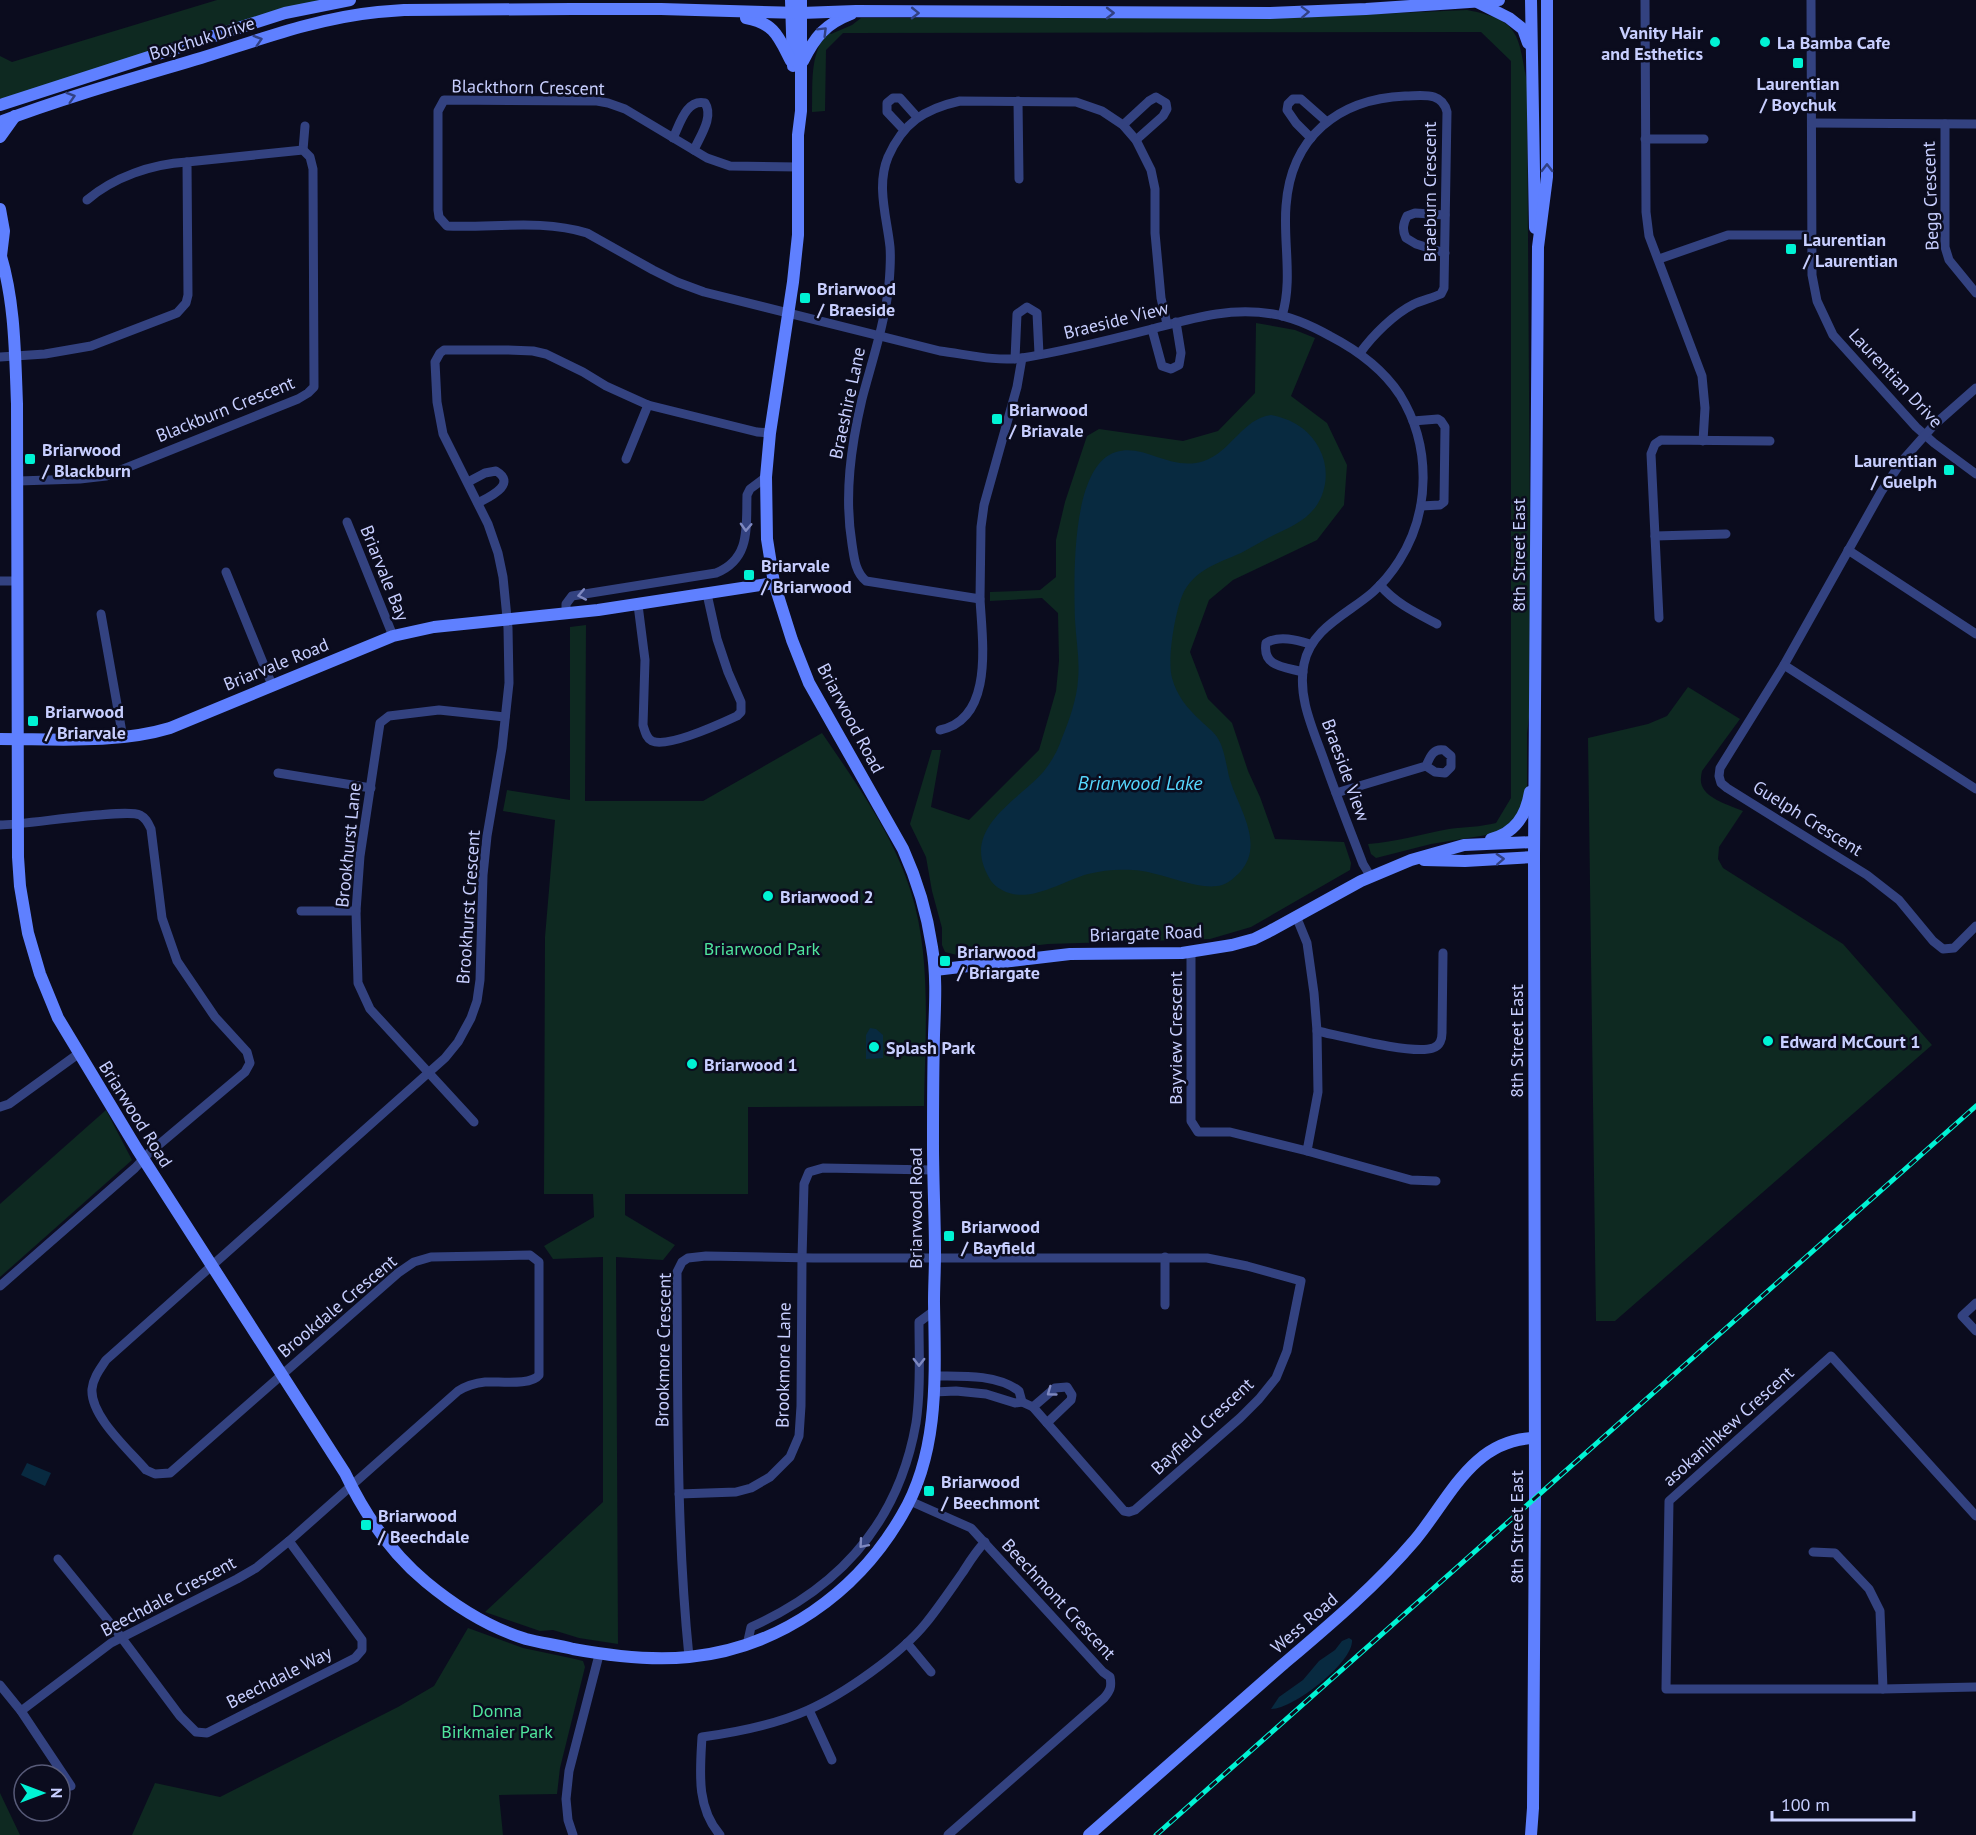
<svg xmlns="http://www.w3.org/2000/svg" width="1976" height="1835" viewBox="0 0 1976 1835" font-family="'PT Sans',sans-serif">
<rect width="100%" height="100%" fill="#0b0c1e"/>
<g fill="#0e2921">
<path d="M217,0h133l-65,13 -272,88 -13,-3v-42l12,6z"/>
<path d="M1467,10c53,10 51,24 60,72l4,618 -4,34v58l-7,25 -21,16 -68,11 -55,14 -5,-4 -3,-10c28,-2 53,-10 81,-15 16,-2 31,-2 47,-6l15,-25v-737l-30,-29 -638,1 -17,17 -1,61 -13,1c1,-28 -3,-58 16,-80l3,2 21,-9 9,-7h423z"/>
<path d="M1256,323l39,7 20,8 -24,58 36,27 20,42 -3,40 -27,35 -84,40 -24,20 -19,52 18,47 24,24 16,48 12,26 15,42 69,3 7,21 -1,7 -99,57 -41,12 -162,5 -91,11 -12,-3 -3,-7v-17l-10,-37 -6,-34 -16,-33 22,-74h9l-10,57 38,13 70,-70 17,-59 3,-30 -1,-48 -16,-15 -52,3v-9l50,-2 16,-13v-37l9,-38 22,-66 12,-7 84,12 35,-10 37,-38z"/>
<path d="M586,625l-1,176h118l119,-68c34,50 71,101 89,159 21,66 14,145 13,214l-176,1v87h-123v21l50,30 -12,15 -47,-3 2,387 -39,-6 -26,-8 -13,1 -55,-19 118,-110v-245l-50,2 -9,-13 50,-29 -1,-23h-49l1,-257 10,-117 -52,-9 4,-21 63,10v-173z"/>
<path d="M1688,687l52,32 -38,52c-1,5 -2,10 0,15 5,13 29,20 41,25l-24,36 -1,12 5,9 120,76 89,101 -317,276h-19l-8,-583 60,-14 19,-8z"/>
<path d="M106,1110l26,50 -132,117v-73z"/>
<path d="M468,1628l55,20 52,11 8,2 2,6 -25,101 -3,26 -58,1 4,40h-371l23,-52 65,14 178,-90 36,-21z"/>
<path d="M0,1793l20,42h-20z"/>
</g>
<g fill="#082a40">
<path d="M1271,415c21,4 38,14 48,33 6,11 8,24 6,36 -6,33 -31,41 -57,54 -9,5 -18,10 -27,15 -23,10 -48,17 -59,43 -7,18 -15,63 -10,82 5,18 15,30 29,43 5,5 12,10 16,16 8,12 9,29 13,43 9,29 35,64 10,92 -5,5 -11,11 -18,13 -23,7 -62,-14 -89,-15 -15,-1 -30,0 -45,4 -26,7 -59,31 -86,16 -10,-5 -14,-13 -18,-23 -16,-43 37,-69 60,-96 8,-10 14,-21 18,-33 7,-17 15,-40 16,-58 2,-20 -2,-40 -3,-60 -1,-39 -5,-154 41,-168 29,-9 54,20 88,9 27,-9 38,-42 67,-46z"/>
<path d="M870,1028l6,1 7,6v23l-17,1v-24z"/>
<path d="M27,1463l24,10 -6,13 -24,-11z"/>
<path d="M1349,1638l3,2c2,22 -60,70 -81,69l8,-12 24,-17 16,-19 16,-11 7,-9z"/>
</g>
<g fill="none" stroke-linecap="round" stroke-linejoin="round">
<g stroke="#334280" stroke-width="9">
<path d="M1645,0l1,212 3,24 53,140 3,32 -2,33"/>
<path d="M1811,0l1,275 5,26 16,34 83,92 18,16 42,31"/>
<path d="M1018,101l1,78"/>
<path d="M1812,123l164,1"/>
<path d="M1945,124v123l4,13 27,33"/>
<path d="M1123,125l26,-24 7,-4 10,6 1,6 -4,7 -27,24"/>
<path d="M904,130l-17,-18v-9l6,-5h7l17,19"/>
<path d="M673,138c7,-14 13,-39 32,-35 9,14 -5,33 -11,47"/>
<path d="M1311,138l-15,-15 -9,-13 1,-6 5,-5h8l26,23"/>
<path d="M1645,139h59"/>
<path d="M303,150l2,-24"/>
<path d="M798,167l-68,-1 -23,-8 -82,-49 -17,-6 -11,-2 -153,-1 -6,11v99l1,7 8,9c46,2 95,-7 140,7l66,37 24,12 27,10 236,59c25,3 57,11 82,7 43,-7 87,-18 130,-29 42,-11 77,-22 121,-15 20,3 39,12 57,22 27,14 53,33 70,59 31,50 31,116 -1,166 -7,11 -16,22 -26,31 -25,22 -62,36 -69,72 -7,34 10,67 21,99 12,34 25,67 38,101l8,13"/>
<path d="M87,200c27,-23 65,-36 100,-38"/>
<path d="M1445,253l-29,-9 -10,-6c-4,-8 -3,-14 1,-22l8,-3 30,2"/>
<path d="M1659,259l69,-24h83"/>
<path d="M1282,316c11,-36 1,-74 4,-110 5,-69 52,-107 119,-110 17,0 37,-5 42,16l-3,176 -3,6c-9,4 -18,6 -27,10 -20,10 -41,31 -54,49"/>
<path d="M1152,329l10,37 9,3 8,-4 2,-12 -5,-31"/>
<path d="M0,357l45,-3 46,-8 86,-33 9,-10 2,-8 -1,-133 116,-12 7,7 3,12 1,218 -6,6 -10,6 -192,77 -26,3 -62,2"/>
<path d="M1022,358l-5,29 -33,118 -3,22 -1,72 -114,-18c-11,-9 -12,-24 -14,-37 -8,-49 -1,-98 10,-145 10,-38 23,-76 27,-115 1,-12 2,-25 1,-37 -3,-29 -14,-61 -2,-90 15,-34 36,-48 72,-56l116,1 26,9 21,14 13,15 15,30 4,19v44l6,65 6,26"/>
<path d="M1015,359l2,-45 10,-7 10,6 2,41"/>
<path d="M1976,388l-42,37 -32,36 -21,31 -97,173 -64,103 -1,8 2,7 6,5 140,87 32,25 34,41 10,8 11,-1 22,-22"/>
<path d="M1413,421l25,-2 3,2 4,6 -1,75 -4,3 -19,1"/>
<path d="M626,459l22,-54"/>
<path d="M468,482l17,-9 11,-2c22,13 -7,26 -18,32"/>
<path d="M347,522l46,114"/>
<path d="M1655,536l71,-2"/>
<path d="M1848,550l128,84"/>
<path d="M226,572l46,113"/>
<path d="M0,581h18"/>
<path d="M1380,585c15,18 36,28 57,39"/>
<path d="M638,605l7,55 -2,65c2,6 3,13 9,16 16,7 70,-18 85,-25l4,-4v-10l-13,-30 -11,-33 -10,-45"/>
<path d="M101,614l22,124"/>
<path d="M566,614v-10l6,-8 144,-23c35,-14 30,-46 31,-78l3,-6 16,-12"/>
<path d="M1659,618l-8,-164 4,-10 6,-4 109,1"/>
<path d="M1784,665l192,124"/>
<path d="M1303,672c-18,-5 -41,-5 -37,-29 13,-8 31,-3 44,1"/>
<path d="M940,730c55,-11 42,-91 40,-131"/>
<path d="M278,773l93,15"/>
<path d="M1336,793l90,-27 9,6 10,1 6,-6v-11l-7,-6c-11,-2 -14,7 -18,16"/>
<path d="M0,825c25,0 125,-17 140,-10 6,3 8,8 11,14l11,89 15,43 38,56 32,35 3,11 -5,9 -96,81 -14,15 -135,118"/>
<path d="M301,911h55"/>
<path d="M1191,953v168l7,11h32l77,19 11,-59 -1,-61 -3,-38 -7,-50 -11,-27"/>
<path d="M1317,1031c24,5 96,24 116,17 7,-2 9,-9 9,-15l1,-80"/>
<path d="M0,1107l9,-3 69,-50"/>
<path d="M474,1122l-104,-113 -12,-26 -2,-72 4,-55 20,-133 9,-7 50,-6 66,7"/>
<path d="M1307,1151l104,29 25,1"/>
<path d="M1976,1303l-14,13 14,15"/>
<path d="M1165,1305v-48"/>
<path d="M935,1376c26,0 62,-2 84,15l3,11"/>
<path d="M1033,1407l22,-19 12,-1 5,8 -1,5 -24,23"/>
<path d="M679,1494l57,-2 15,-4 19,-11 20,-20 9,-21 2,-30 1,-148 2,-74 5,-12 14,-4 110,2"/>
<path d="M910,1501l61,27 132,144 7,5c2,10 0,14 -6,21l-156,137"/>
<path d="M1976,1516l-145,-160 -162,145 -3,188h217l93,-2"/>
<path d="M1813,1552l22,1 34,36 11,22 3,78"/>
<path d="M58,1559l57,70 65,87 16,16 11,1 148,-75 7,-8v-10l-73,-99"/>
<path d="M907,1643l24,29"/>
<path d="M747,1645l4,-18c90,-40 148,-106 165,-204 5,-33 3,-68 3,-101l15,-11"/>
<path d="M689,1657c-13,-128 -11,-256 -12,-385l5,-10 6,-4 18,-2 107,2h394l40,8 54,15 -14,70 -11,27 -17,21 -19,19 -105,92 -6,2 -5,-1 -91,-104 -11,-5 -7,1 -29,-9 -30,-3 -22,1"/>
<path d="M0,1685l21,26 90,-68 126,-64 19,-11 33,-27 169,-150c8,-5 17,-8 27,-9 13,-1 46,4 54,-7v-113l-9,-7 -99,2 -17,5 -16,11 -228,200 -15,1 -9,-4c-17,-20 -56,-54 -54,-81 1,-11 8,-20 14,-29l339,-302 13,-16 13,-24 6,-17 3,-21 3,-105 4,-39 15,-88 7,-65 -1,-55 -5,-51 -5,-24 -10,-29 -45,-90 -6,-32 -2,-40 5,-9 4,-3h64l25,1 13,3 37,18 23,14 42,19 109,27 13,1"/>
<path d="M809,1710l23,50"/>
<path d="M21,1711l50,75"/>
<path d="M573,1835l-5,-15 -2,-21 3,-28 30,-116"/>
<path d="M720,1835c-24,-28 -20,-63 -18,-98 36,-5 73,-12 106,-27 36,-16 93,-56 118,-87 13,-16 25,-34 37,-51 7,-11 13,-21 22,-30"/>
</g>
<g stroke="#5f80ff" stroke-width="12">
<path d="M791,0l2,66"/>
<path d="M1531,0l4,228"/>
<path d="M1479,3l30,15 14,11 5,14"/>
<path d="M746,18c29,5 33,20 45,43"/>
<path d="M803,61c12,-24 22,-37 48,-47"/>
<path d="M0,105l285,-92 65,-13"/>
<path d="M0,122c66,-25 134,-44 201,-64 58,-18 116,-40 177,-46l26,-2 168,-1h89l140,4 55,-2 414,2 96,-4 133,-9"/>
<path d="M0,137l15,-21"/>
<path d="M0,209l4,22 -3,25"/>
<path d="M0,253c15,48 15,101 17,151l1,453 2,29 8,47 12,41 18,44 79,131 208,324c19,40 46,80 81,109 29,24 64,46 100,57 15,4 32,6 47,10 38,7 77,12 116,8 90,-9 168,-64 213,-142 38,-64 33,-141 32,-213 0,-16 1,-32 1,-48 0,-36 -2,-73 -2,-109 0,-37 0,-73 1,-110 1,-29 3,-59 -2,-88 -5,-34 -15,-67 -29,-98l-94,-166 -17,-43 -18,-57 -7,-44 -1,-62 4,-44 23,-151 5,-47v-100l3,-24v-111"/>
<path d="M0,739c55,0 117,5 170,-11l223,-92 41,-9 164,-17 176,-27"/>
<path d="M1491,839c24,-6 35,-23 39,-47"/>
<path d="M1424,860l41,1 69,-4"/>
<path d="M935,970l135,-16 112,-1 50,-8 22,-6 16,-8 91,-50 50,-21 53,-15 70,-3"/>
<path d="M1089,1835c64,-56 128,-112 191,-168 47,-40 95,-80 135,-127 35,-42 57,-100 119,-102"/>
<path d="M1531,1835l2,-27 2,-310 -1,-641 4,-610 9,-70v-177"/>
</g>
<g stroke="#00f3d4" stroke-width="5">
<path id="rail" d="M1156,1835l820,-729"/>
</g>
<use href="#rail" stroke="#0b0c1e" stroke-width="3" stroke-dasharray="9" stroke-linecap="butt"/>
</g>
<defs><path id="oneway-chevron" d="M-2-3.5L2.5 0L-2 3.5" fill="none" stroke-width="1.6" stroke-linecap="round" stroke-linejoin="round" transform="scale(1.5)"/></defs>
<g stroke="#314083">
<use href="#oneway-chevron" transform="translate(1305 12) rotate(-2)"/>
<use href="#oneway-chevron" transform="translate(915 13) rotate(1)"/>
<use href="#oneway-chevron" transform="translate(1110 13)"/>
<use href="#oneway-chevron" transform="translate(823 31) rotate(-45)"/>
<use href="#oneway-chevron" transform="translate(258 40) rotate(-18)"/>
<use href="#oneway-chevron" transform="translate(71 97) rotate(-17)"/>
<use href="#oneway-chevron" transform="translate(1547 168) rotate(-90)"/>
<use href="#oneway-chevron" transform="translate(1500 859) rotate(-3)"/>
</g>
<g stroke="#7e88c0">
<use href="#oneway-chevron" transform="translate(746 527) rotate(92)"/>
<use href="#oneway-chevron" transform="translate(582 595) rotate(169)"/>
<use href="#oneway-chevron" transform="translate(919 1362) rotate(90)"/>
<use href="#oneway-chevron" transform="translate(1051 1392) rotate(144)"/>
<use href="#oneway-chevron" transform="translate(863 1544) rotate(131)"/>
</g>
<g fill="#00f3d4" stroke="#0b0c1e" stroke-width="2">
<circle cx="1715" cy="42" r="6"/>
<circle cx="1765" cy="42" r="6"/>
<rect x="1792" y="57" width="12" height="12" rx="3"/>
<rect x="1785" y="243" width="12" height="12" rx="3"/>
<rect x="799" y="292" width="12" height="12" rx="3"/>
<rect x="991" y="413" width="12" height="12" rx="3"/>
<rect x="24" y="453" width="12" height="12" rx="3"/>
<rect x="1943" y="464" width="12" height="12" rx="3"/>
<rect x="743" y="569" width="12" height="12" rx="3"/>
<rect x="27" y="715" width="12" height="12" rx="3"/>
<circle cx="768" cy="896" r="6"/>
<rect x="939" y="955" width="12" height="12" rx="3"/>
<circle cx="1768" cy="1041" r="6"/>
<circle cx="874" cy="1047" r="6"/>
<circle cx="692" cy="1064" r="6"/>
<rect x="943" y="1230" width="12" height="12" rx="3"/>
<rect x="923" y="1485" width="12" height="12" rx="3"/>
<rect x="360" y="1519" width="12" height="12" rx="3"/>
</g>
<g text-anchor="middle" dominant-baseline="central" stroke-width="5" stroke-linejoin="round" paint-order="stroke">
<g font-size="18" font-weight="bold" fill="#c8cfff" stroke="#0b0c1e" text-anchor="start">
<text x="1703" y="32" text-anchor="end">Vanity Hair<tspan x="1703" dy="21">and Esthetics</tspan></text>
<text x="1777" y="42">La Bamba Cafe</text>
<text x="1798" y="83" text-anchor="middle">Laurentian<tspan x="1798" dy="21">/ Boychuk</tspan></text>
<text x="1803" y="239">Laurentian<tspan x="1803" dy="21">/ Laurentian</tspan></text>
<text x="817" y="288">Briarwood<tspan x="817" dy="21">/ Braeside</tspan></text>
<text x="1009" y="409">Briarwood<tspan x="1009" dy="21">/ Briavale</tspan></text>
<text x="42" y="449">Briarwood<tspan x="42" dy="21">/ Blackburn</tspan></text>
<text x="1937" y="460" text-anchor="end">Laurentian<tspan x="1937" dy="21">/ Guelph</tspan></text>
<text x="761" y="565">Briarvale<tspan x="761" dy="21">/ Briarwood</tspan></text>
<text x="45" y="711">Briarwood<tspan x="45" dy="21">/ Briarvale</tspan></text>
<text x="780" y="896">Briarwood 2</text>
<text x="957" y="951">Briarwood<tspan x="957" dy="21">/ Briargate</tspan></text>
<text x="1780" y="1041">Edward McCourt 1</text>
<text x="886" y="1047">Splash Park</text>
<text x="704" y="1064">Briarwood 1</text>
<text x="961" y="1226">Briarwood<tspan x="961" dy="21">/ Bayfield</tspan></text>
<text x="941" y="1481">Briarwood<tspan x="941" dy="21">/ Beechmont</tspan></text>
<text x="378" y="1515">Briarwood<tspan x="378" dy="21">/ Beechdale</tspan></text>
</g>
<g font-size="18" fill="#c8cfff" stroke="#0b0c1e">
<text transform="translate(202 38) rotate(-17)">Boychuk Drive</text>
<text transform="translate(528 87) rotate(1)">Blackthorn Crescent</text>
<text transform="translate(1429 192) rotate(-90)">Braeburn Crescent</text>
<text transform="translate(1930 196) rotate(-92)">Begg Crescent</text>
<text transform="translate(1116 320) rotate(-14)">Braeside View</text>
<text transform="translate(1896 378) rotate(47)">Laurentian Drive</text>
<text transform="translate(847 403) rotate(-78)">Braeshire Lane</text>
<text transform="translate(225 409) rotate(-22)">Blackburn Crescent</text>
<text transform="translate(1518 555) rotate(-90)">8th Street East</text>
<text transform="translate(385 573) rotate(68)">Briarvale Bay</text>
<text transform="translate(276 664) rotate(-22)">Briarvale Road</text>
<text transform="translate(851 718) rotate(62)">Briarwood Road</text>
<text transform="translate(1346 770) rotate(70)">Braeside View</text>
<text transform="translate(1808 818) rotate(32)">Guelph Crescent</text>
<text transform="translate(348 845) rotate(-84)">Brookhurst Lane</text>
<text transform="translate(468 907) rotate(-86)">Brookhurst Crescent</text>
<text transform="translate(1146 933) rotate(-2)">Briargate Road</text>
<text transform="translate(1175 1038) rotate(-90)">Bayview Crescent</text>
<text transform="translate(1516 1041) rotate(-90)">8th Street East</text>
<text transform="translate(136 1114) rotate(58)">Briarwood Road</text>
<text transform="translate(915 1208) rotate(-90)">Briarwood Road</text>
<text transform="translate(337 1306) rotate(-40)">Brookdale Crescent</text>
<text transform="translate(663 1350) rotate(-89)">Brookmore Crescent</text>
<text transform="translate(783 1365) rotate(-89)">Brookmore Lane</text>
<text transform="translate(1202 1426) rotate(-43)">Bayfield Crescent</text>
<text transform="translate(1728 1426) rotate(-42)">asokanihkew Crescent</text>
<text transform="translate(1516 1527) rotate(-90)">8th Street East</text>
<text transform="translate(168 1596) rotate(-28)">Beechdale Crescent</text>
<text transform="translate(1059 1599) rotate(47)">Beechmont Crescent</text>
<text transform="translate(1304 1623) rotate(-41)">Wess Road</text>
<text transform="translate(279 1677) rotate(-27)">Beechdale Way</text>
</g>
<g font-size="18" fill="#4fe49d" stroke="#0b0c1e">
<text x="762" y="948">Briarwood Park</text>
<text x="497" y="1710">Donna<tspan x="497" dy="21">Birkmaier Park</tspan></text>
</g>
<g font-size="20" font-style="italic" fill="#56d8ff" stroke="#0b0c1e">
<text x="1140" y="783">Briarwood Lake</text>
</g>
</g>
<g transform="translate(42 1793) rotate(90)"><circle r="28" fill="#0b0c1e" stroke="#575a78" stroke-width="1.5"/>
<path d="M0-4.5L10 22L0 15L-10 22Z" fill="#00f3d4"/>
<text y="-9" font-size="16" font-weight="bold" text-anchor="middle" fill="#c8cfff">N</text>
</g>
<path d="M1772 1811v9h142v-9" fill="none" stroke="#c8cfff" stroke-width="3"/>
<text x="1781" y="1811" font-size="18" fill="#c8cfff" stroke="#0b0c1e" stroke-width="4.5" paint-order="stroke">100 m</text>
</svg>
